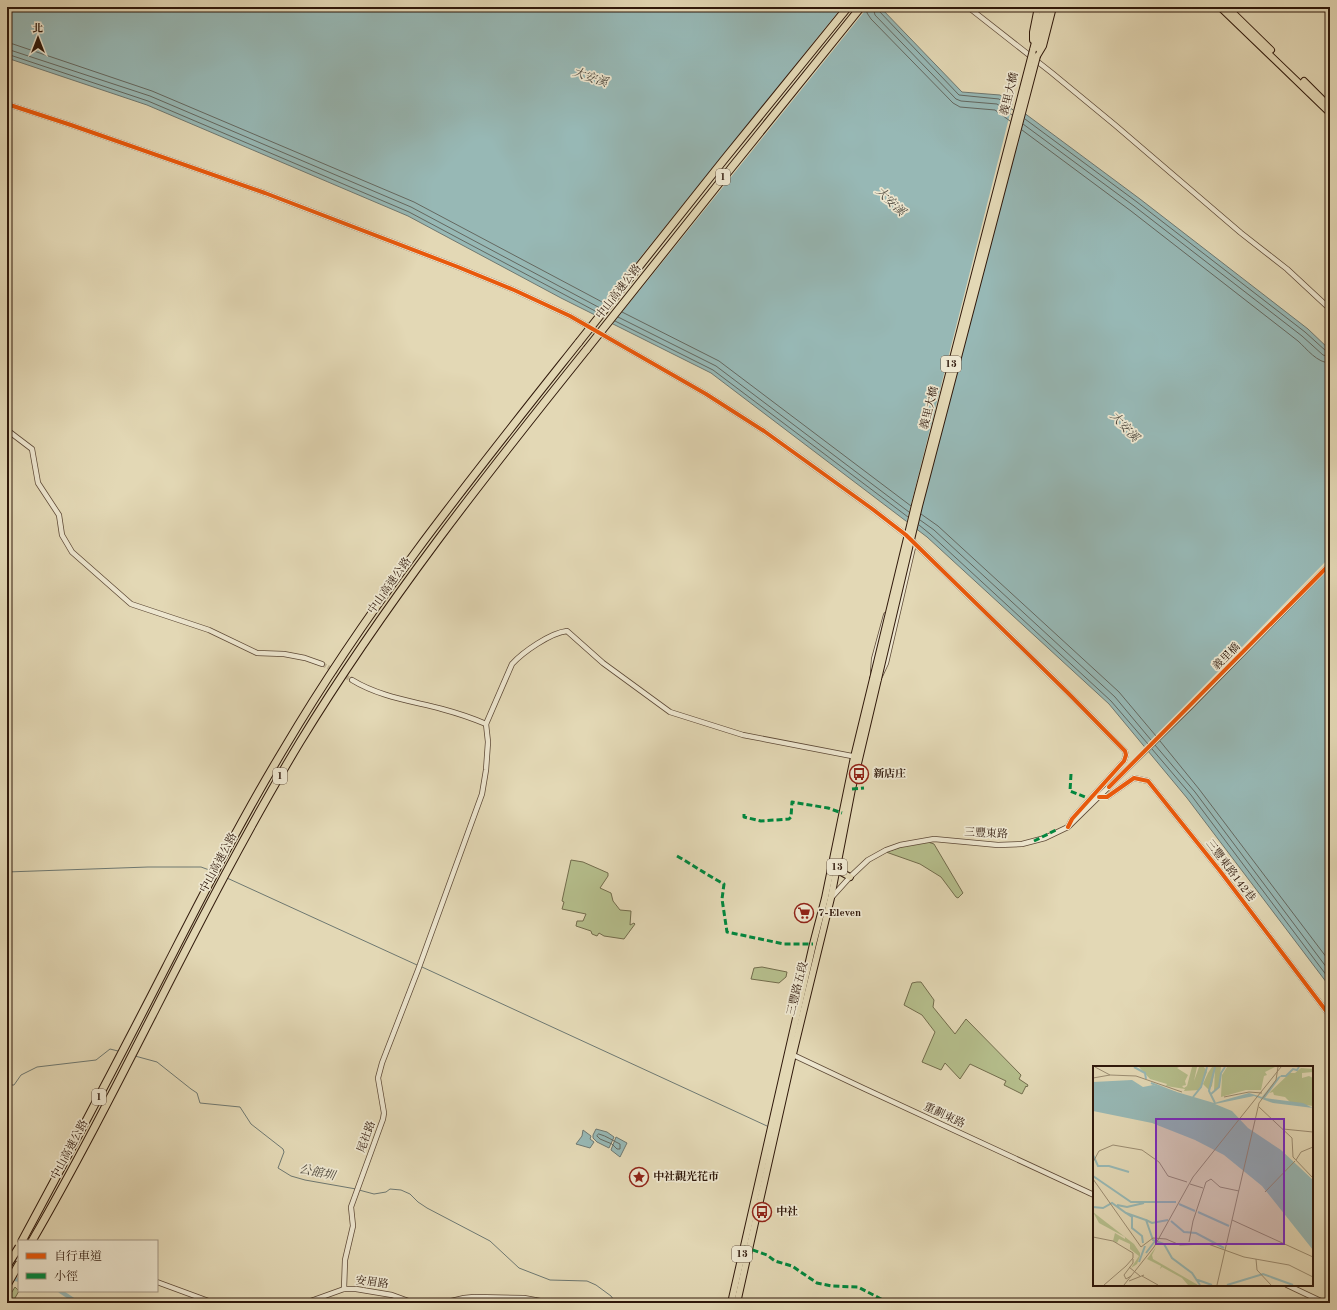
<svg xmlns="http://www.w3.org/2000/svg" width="1337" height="1310" viewBox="0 0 1337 1310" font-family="'Old Standard TT','Noto Serif TC',serif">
<rect width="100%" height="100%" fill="#e3d8b5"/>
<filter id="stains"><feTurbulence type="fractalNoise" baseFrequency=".005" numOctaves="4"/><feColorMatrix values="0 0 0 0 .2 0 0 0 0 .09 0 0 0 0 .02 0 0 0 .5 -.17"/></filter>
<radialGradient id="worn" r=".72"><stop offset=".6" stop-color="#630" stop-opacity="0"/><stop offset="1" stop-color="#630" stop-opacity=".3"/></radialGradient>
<g fill="#b5be8c" stroke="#726c4c">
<path d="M928,842l6,2 29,49 -5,5 -2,-1 -15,-20 -21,-13 -34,-12 24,-8z"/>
<path d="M571,860l12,2 25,11v3l-8,12 11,5 2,8 7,9 11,1 -1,14 4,-2 1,1 -11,15 -20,-3 -5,-3 -2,3 -5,-2 -1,-3 -15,-5 1,-5h6l3,-7 -24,-5 2,-7 -2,-1z"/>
<path d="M762,967l25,5 -1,5 -7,6 -28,-4 3,-11z"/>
<path d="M917,982h4l13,18 -1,7 22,27 11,-15 55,56 -2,4 9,6 -1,2 -1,-1 -4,8 -18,-9 2,-4 -36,-17 -10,15 -15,-16 -4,7 -19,-8 13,-30 -13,-17 -18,-10 8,-22z"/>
<path d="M15,1287l4,4 -7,12h-5v-3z"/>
</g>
<g fill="#97b8b5" stroke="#6e7871">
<path d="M7,7h873l82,85 38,3 140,104 168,130 22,21v637l-143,-189 -78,-94 -182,-167 -216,-164 -150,-75 -153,-82 -261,-111 -140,-47z"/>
<path d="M596,1129l11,3 7,5 -5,11 -12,-6 -4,-4v-3z"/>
<path d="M583,1130l8,6 -1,3 4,3 -4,6 -14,-4 6,-8z"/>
<path d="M616,1137l11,6 -7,14 -9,-7z"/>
</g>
<g fill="#e3d8b5">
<path d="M842,7h26l-257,319 -18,-10z"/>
<path d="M1013,102l10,8 -107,421 -10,-7z"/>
<path d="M1330,557v7l-184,187 -3,-3z"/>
</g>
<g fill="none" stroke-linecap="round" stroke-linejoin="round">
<g stroke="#646860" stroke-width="1">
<path d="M867,7v6l4,6 82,84 7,4 35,3 15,11"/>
<path d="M873,7l2,8 81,84 5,2 36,3 15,11"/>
<path d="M878,7l1,4 80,84 40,4 14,11"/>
<path d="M7,43l6,1 139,47 262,111 190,101"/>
<path d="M7,49l143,47 261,111 189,101"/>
<path d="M7,54l141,47 261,111 188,100"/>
<path d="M1025,119l112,83 168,130 21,19 4,1"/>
<path d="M1023,124l111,82 168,130 21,19 7,2"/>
<path d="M1022,130l109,81 167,130c9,8 19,22 32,22"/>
<path d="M622,312l97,49 192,145"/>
<path d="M618,317l98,49 193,146"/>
<path d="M615,321l98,49 195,147"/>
<path d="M921,514l17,12 181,166 37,44"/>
<path d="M920,520l14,10 181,167 36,43"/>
<path d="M919,525l11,9 181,167 37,43"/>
<path d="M1160,741l39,48 131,173"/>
<path d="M1155,745l40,47 135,180"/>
<path d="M1152,749l39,46 139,185"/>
<path d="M599,1134c8,2 14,7 21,10v5h-3l-5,-5 -12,-5 -3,-3z"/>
</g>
<g stroke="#6e7871" stroke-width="1">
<path d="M7,872l141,-5h53l11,4"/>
<path d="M227,878l190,87"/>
<path d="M422,967l345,159"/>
<path d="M135,1056l22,6 34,27 6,4 3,10 40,4 11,17 32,25 1,3 -6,16 13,8 14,4 51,9"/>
<path d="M7,1085h7l7,-10 16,-8 59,-7 14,-11 8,2"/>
<path d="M359,1190l15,4 12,-2 4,-3 11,1 9,4 8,8 9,6 63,33 29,27 31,12 37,1 9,4 15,11 5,7"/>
</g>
<g stroke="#97b8b5" stroke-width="4">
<path d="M7,1277l12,3"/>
<path d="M60,1291l18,12"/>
</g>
<path stroke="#bfb293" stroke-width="4.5" stroke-dasharray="4.5 2" stroke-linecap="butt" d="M322,664l30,16"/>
<g stroke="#5d4936" stroke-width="6">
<g id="minor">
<path d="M968,7l84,66 63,52 126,108 46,36 43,40"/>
<path d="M7,104l64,21 194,68 193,74 56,23 56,26 136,78 58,37 107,77 35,27 163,159 56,57 1,4 -2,6 -52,58 -4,8"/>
<path d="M7,430l25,19 6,34 21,32 3,20 10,17 59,52 78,26 48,23 27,1 21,4 17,6"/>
<path d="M873,674l1,-15 12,-44"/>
<path d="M880,676l6,-13 28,-120"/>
<path d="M352,680c28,17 60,21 90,29 15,4 30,9 44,15"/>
<path d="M1099,797h8l27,-19 14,3 72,90 110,145"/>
<path d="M832,897l18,-20 18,-17 18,-10 14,-5 34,-6 64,6 24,-1 23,-6 23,-11 123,-121 139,-142"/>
<path d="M791,1054l72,34 231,107"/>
<path d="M7,1256l12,3"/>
<path d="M157,1282l57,21"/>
<path d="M1287,1285l38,18"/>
<path d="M344,1289l1,-29 8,-34 -2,-19 32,-88 1,-6 -6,-35 4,-15 36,-93 64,-176 4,-24 2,-28 -2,-18 26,-60c11,-12 38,-31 55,-33l36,32 67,49 73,23 114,22"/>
<path d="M305,1303l39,-14h12l36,6 22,8"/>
<path d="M443,1303l21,-5 10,-1 50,1 27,5"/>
</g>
</g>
<g stroke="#30190b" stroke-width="8">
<g id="major">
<path d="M1220,7l110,106"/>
<path d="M1227,7l44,43"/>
<path d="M1033,40v-8l5,-25"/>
<path d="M1033,50l11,-43"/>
<path d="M1038,51l10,-44"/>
<path d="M1037,56l6,-10 10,-39"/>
<path d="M1304,81l26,26"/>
<path d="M837,866l4,6 9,5"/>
<path d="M731,1303l57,-250 25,-109 12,-46 29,-141 19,-78"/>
<path d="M737,1303l56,-249 38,-156 21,-109 26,-110"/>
</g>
</g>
<g stroke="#30190b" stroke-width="9">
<g id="highway">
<path d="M22,1241c49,-91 97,-182 144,-274 38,-74 76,-149 119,-220 85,-144 190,-274 294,-405"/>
<path d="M32,1241c95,-164 170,-337 268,-499 85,-139 185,-266 287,-393"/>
<path d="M7,1285l12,-21"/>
</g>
</g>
<use href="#minor" stroke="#ede6cf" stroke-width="4.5"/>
<use href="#major" stroke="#e3d8b5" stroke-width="6"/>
<use href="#highway" stroke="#e3d8b5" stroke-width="7"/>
<g stroke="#30190b" stroke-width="8" stroke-linecap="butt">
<g id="major-bridge">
<path d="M873,679l42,-174 118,-455"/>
<path d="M878,679l41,-173 118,-450"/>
</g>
</g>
<g stroke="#30190b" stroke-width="9" stroke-linecap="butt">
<g id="highway-bridge">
<path d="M579,342l144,-181 125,-154"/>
<path d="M587,349l145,-182 129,-160"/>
<path d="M7,1266l12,-19"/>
</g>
</g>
<use href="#major-bridge" stroke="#e3d8b5" stroke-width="6"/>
<use href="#highway-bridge" stroke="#e3d8b5" stroke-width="7"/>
<g stroke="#00873e" stroke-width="3" stroke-dasharray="6 3" stroke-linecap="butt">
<path d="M1071,774l-1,17 20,8"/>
<path d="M852,789l12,-1"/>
<path d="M744,814v3l17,4 28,-2 2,-2 1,-15 36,6 14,5"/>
<path d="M1034,841l22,-11"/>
<path d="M677,856c16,9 30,19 47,28l-2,15 5,33 57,12h29"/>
<path d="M744,1247l23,8 8,6 17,5 25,17 15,3 26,1 23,12 16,4"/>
</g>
<g stroke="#ede6cf" stroke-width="6">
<g id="cycleway">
<path d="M7,104l64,21 194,68 193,74 56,23 56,26 136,78 58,37 107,77 35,27 163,159 56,57 1,4 -2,6 -52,58 -4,8"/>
<path d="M1109,787l221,-223"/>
<path d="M1099,797h8l27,-19 14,3 72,90 110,145"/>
</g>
</g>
<use href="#cycleway" stroke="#e8590c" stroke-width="4"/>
</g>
<defs>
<g id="bus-ring" transform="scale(1)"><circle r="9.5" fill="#ede6cf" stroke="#8f2418" stroke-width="1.5"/><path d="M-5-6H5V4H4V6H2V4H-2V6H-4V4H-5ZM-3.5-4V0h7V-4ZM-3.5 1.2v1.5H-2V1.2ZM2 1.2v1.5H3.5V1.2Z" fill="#8f2418"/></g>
<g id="supermarket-ring" transform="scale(1)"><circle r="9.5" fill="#ede6cf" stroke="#8f2418" stroke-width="1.5"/><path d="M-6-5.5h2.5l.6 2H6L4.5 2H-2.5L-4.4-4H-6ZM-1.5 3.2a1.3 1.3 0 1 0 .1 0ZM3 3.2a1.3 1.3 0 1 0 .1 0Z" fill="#8f2418"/></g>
<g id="sight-ring" transform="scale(1)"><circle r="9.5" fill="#ede6cf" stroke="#8f2418" stroke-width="1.5"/><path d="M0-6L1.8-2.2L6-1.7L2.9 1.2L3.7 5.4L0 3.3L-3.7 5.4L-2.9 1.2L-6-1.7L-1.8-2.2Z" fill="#8f2418"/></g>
</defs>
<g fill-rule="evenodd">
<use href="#bus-ring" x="859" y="774"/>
<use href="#supermarket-ring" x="804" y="913"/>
<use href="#sight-ring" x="639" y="1177"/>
<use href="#bus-ring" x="762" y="1212"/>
</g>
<g text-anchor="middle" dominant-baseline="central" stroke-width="3.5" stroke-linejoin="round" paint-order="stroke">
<g fill="#ede6cf" stroke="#695646" stroke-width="1">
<rect x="716" y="169" width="14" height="16" rx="3"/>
<rect x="941" y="356" width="20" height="16" rx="3"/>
<rect x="273" y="768" width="14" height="16" rx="3"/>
<rect x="827" y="859" width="20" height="16" rx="3"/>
<rect x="92" y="1089" width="14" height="16" rx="3"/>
<rect x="732" y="1246" width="20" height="16" rx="3"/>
</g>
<g font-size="10" font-weight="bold" fill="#30190b">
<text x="723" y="177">1</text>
<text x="951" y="364">13</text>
<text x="280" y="776">1</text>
<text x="837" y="867">13</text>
<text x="99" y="1097">1</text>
<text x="742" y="1254">13</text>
</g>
<g font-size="11" fill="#30190b" stroke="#ede6cf">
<text transform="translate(1010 94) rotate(-76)">義里大橋</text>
<text transform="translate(619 292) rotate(-52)">中山高速公路</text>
<text transform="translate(930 408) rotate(-76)">義里大橋</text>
<text transform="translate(390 586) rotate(-55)">中山高速公路</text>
<text transform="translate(1227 657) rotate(-45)">義里橋</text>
<text transform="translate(986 834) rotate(3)">三豐東路</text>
<text transform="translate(219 863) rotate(-62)">中山高速公路</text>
<text transform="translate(1230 871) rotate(53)">三豐東路142巷</text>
<text transform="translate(798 989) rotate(-76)">三豐路五段</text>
<text transform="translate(944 1116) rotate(25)">重劃東路</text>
<text transform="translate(367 1137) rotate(-70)">尾社路</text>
<text transform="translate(70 1150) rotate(-62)">中山高速公路</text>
<text transform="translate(372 1283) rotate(7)">安眉路</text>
</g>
<g font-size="11" font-weight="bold" fill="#30190b" stroke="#ede6cf" text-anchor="start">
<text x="873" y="774">新店庄</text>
<text x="818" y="913">7-Eleven</text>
<text x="653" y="1177">中社觀光花市</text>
<text x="776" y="1212">中社</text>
</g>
<g font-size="12" font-style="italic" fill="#4f493e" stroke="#ede6cf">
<text transform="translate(590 78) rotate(19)">大安溪</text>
<text transform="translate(890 202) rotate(44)">大安溪</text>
<text transform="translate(1124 427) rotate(47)">大安溪</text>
<text transform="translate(317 1173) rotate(12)">公館圳</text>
</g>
</g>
<g transform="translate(1093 1066)">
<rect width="220" height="220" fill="#e3d8b5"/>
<path d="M46,1h40l-2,1 11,7 -3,6 1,4 -4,1 2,2 3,-2 5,-19h5l-3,14 5,-14h5l3,5 -8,18 -15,1 1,-2 -19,-3 1,-2 -17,-5zM128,1l-2,21 -5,3 1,-23 -3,18 -3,4 -6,-6 5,-11 4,-6zM134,1h48l-10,5 2,3 -3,1 -3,14h-15l-25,7 1,-22zM208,2l12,1v3l-11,1v5l7,-2 4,2v28l-22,-3 -6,-6 -11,-2 -1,-3 -4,1 21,-20h5zM0,146l41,32 6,9v3l-3,8 -6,4 8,-12 -9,-7v-5l-11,-5 -2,4 -4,-2 2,-8 10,6v-2l-26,-14zM63,181l-4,8 1,4 45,26h-10l-6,-7 -20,-11 -2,2 1,-3 -14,-7z" fill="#b5be8c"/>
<path d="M189,9l-17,23 38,5 10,5 -40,-5 -19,-7 -39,8 17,7 16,17 33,22 32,30v70l-51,-64 -38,-31 -29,-15 -43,-17 -59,-12v-29l39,-2 11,7 10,-2 61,18 35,-10 13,4 16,-20z" fill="#97b8b5"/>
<path fill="none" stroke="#97b8b5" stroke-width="2" d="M41,1l11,6 1,6M188,10h5l7,-7 4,1 2,-3M58,17l25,10M118,28l8,-7 2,-14 4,-6M100,31l8,-10 6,-20M122,37l-6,-12 6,-24M0,89l5,11h11l20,6M0,110l38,26h45M86,138l16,7M24,139l10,2 17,-4M0,141l10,1 9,-5 14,10 20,7 7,20 11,4 8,14 20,15 8,12M105,146l31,14M33,147l6,4v11l10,8 1,7M53,154l6,3 16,-3M78,155l13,11 12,1 28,15M53,187l9,-12M46,196l6,-16M102,213l17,6M134,219l36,-11 30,11"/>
<path fill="none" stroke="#9b8c71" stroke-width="1" d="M2,1l15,8 26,1 46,16M0,12l17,-3M131,31l25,-5 13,1M166,41l33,31 1,19 20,21M190,63l30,3M203,94l5,-8 12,-5M0,96l6,-11 14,-6 29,5 17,12 9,14 19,6M0,113l48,68 12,-9 13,1 14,6 28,-1 36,13 45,8 24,12M97,118l13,4M172,126l30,-31M139,154l81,37M0,171l20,4 20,12v5l-7,8 -22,19M96,176l4,-21 13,-39 5,-3 9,8 19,4M163,193l1,11 14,15M36,201l11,9M38,210l-5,3 -2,-4 9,-12v-4M49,210l16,9M36,215l15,-6M31,219l30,-38 39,-70 88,-110M124,219l42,-182 17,-23 2,-13"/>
<path fill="#7b2cbf" fill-opacity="0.15" stroke="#7b2cbf" stroke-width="2" d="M63,53h128v125h-128z"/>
<rect width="220" height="220" fill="none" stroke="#30190b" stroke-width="2"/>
</g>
<rect width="1337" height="1310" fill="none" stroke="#e3d8b5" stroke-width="24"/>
<rect x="8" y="8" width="1321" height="1294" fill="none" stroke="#30190b" stroke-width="2"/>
<rect x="12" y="12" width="1313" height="1286" fill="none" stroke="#30190b"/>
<rect x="18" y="1240" width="140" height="52" fill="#ede6cf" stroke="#a19481"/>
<rect x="26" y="1253" width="20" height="6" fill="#e8590c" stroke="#a19481"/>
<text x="54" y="1260" font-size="12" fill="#30190b">自行車道</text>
<rect x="26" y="1273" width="20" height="6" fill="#00873e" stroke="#a19481"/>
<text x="54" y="1280" font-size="12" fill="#30190b">小徑</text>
<g transform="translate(38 38)" stroke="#ede6cf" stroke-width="3" paint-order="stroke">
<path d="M0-3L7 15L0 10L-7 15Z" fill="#30190b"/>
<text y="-6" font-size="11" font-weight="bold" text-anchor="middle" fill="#30190b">北</text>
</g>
<rect width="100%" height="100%" filter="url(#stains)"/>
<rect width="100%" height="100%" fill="url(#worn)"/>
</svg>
